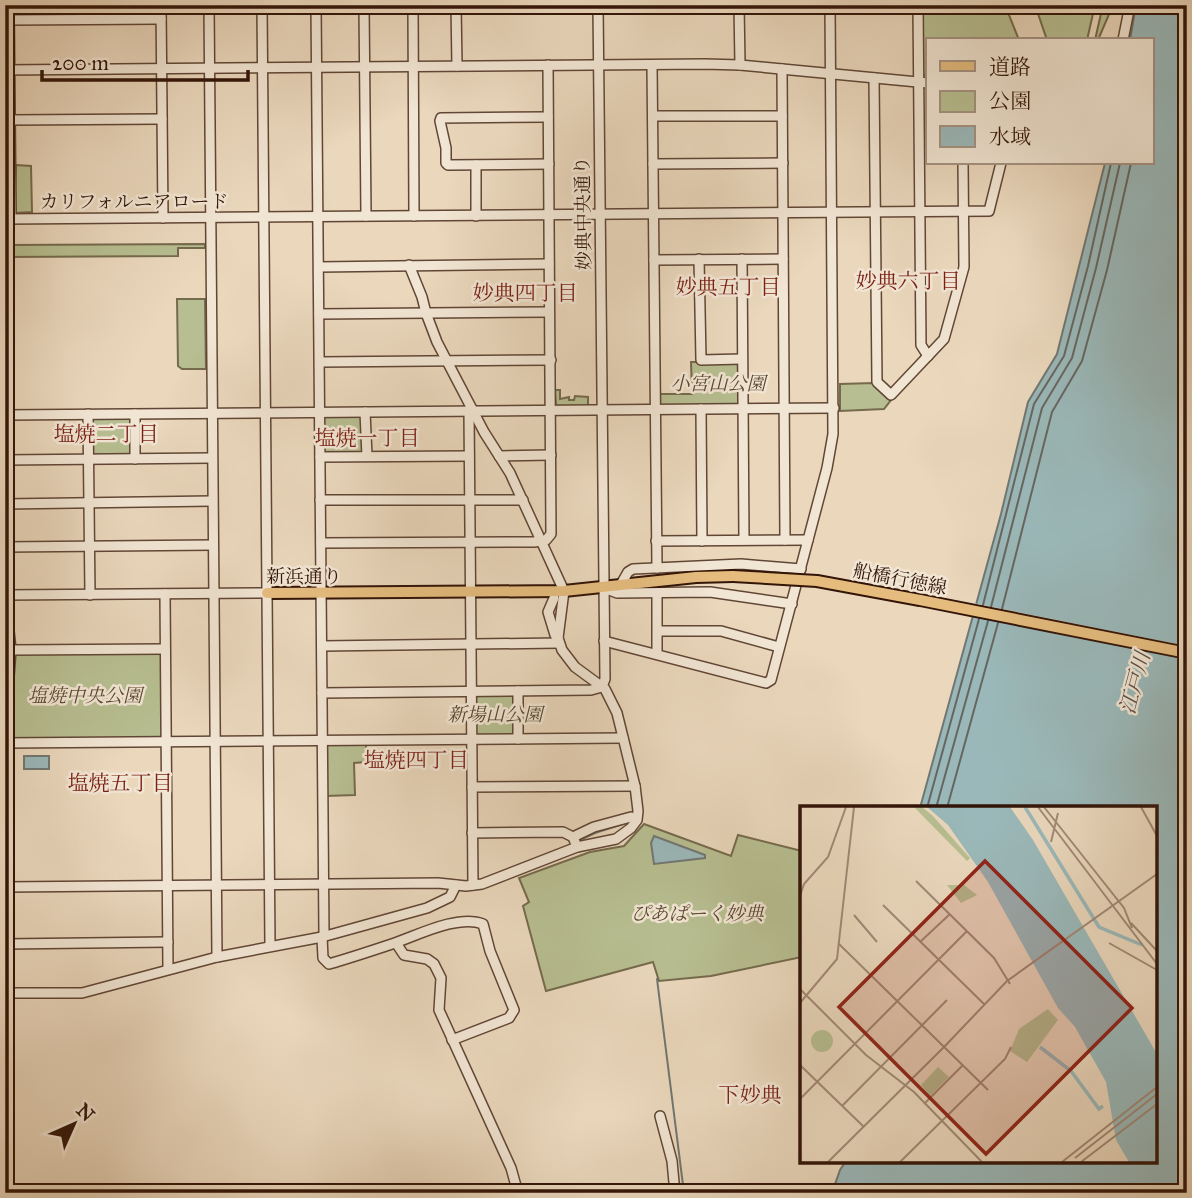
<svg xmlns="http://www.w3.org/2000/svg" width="1192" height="1198" viewBox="0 0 1192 1198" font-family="'IM FELL Great Primer','Noto Serif JP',serif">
<rect width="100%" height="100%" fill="#ead7bc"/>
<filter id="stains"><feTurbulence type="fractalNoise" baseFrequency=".00286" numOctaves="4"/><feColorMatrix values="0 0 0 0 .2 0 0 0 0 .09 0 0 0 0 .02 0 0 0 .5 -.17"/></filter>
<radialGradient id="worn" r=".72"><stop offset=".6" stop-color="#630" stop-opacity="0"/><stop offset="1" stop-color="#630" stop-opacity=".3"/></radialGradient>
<g fill="#b7be91" stroke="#756a4c" stroke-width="2">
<path d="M921,5h84l14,35h-91v35h-6z"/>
<path d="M1035,5h60l-8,35h-40z"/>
<path d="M1103,5h10l-15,35h-3z"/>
<path d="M16,165l15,1 1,46 -18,1z"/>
<path d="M205,244v4h-27v8l-173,1v-12z"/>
<path d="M177,299h28l1,70h-24l-4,-3z"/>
<path d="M691,362h47l2,2v40l-2,2h-76l-3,-2v-10h33z"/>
<path d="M874,383l17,17 -7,9 -44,2v-27z"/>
<path d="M555,390h5v9l9,-2v3h5l1,-4 13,1v10l-32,-1z"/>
<path d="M325,415h38v39h-37l-3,-3v-33z"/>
<path d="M131,418v38h-37l-2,-2 -1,-33 3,-2z"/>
<path d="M160,652l2,2 1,80 -4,4h-149l-2,-2 6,-80 2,-3z"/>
<path d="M514,693l2,39 -3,3h-36l-3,-3 2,-38z"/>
<path d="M327,745h39v17l-12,1 1,32 -29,1 -1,-48z"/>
<path d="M644,824l87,32 7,-21 64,16v106l-91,19 -52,5 -6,-19 -107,29 -23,-85 6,-4 -10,-24 71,-26 34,-6z"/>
</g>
<g fill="#9ab8b9" stroke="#717772" stroke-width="2">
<path d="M1136,5h51v1178l-3,10h-352l8,-23 6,-9h309v-353h-235l81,-294 27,-112 29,-48 48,-191h47v-123h-22z"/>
<rect x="24" y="756" width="25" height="13"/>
<path d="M654,836l51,19v3l-51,6 -3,-21z"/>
</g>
<path fill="#ead7bc" d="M973,603l214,43v11l-217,-43z"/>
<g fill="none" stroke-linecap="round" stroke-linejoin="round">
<g stroke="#666660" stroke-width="2">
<path d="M983,605l51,-201 30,-48 24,-90 23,-103"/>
<path d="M991,607l51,-199 30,-50 24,-90 24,-105"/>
<path d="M1002,609l50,-197 30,-51 25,-91 24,-107"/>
<path d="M927,808l52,-189"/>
<path d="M936,808l52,-187"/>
<path d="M947,808l51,-185"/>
</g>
<g stroke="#717772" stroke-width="2">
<path d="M578,841l17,-8 37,-12"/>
<path d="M657,979l27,214"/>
</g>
<g stroke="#614635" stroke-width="12">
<g id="minor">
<path d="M9,5l2,214"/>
<path d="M161,5l2,213"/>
<path d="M209,5l8,952"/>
<path d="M262,5l8,941"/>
<path d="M316,5l8,929"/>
<path d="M364,5l2,211"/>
<path d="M413,5l1,211"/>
<path d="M456,5l1,61"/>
<path d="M598,5l7,674 -3,8"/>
<path d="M739,5l1,60"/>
<path d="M918,5l3,340 7,11"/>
<path d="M10,20l151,-1"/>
<path d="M1123,40l7,-35"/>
<path d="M652,65l5,503"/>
<path d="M782,69l3,471"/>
<path d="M5,70l700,-6 35,1 188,18"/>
<path d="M874,78l3,304 14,13 53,-56 20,-72 -1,-104"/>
<path d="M653,116h129"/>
<path d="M548,117l-107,1 -1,3 6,27v15l2,2 101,-1"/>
<path d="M10,120l152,-1"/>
<path d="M653,164l130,-1"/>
<path d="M476,165v51"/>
<path d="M5,219l984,-8 12,-48"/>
<path d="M699,259l2,101 41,-1"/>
<path d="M742,259l2,281"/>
<path d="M654,260l129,-1"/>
<path d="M319,267l230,-3"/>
<path d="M319,314l230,-2"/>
<path d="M320,362l231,-2"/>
<path d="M701,409l1,132"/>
<path d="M469,411l4,474"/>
<path d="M365,412l2,44"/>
<path d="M88,414l2,181"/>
<path d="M135,414v45"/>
<path d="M5,415l829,-7"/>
<path d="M499,456l52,-1"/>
<path d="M320,457l149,-1"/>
<path d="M5,460l207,-2"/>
<path d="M320,500h203"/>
<path d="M5,504l207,-3"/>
<path d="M656,541l152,-1"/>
<path d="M321,543l213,-1 12,-2 5,-6 -3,-469"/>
<path d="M5,547l208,-2"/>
<path d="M620,586l8,-14 5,-3 108,-5 60,5"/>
<path d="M604,588l13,5 93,-1 82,12"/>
<path d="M657,593v61"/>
<path d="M5,594l6,56 -6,78"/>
<path d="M165,594l3,375"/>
<path d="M5,595l262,-2"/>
<path d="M554,598l-6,14 7,23 3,3"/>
<path d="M658,631h63l58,16"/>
<path d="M604,641l162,42 5,-3 56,-212 6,-34 -3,-429"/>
<path d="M322,646l237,-3"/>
<path d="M11,650l154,-1"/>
<path d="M322,693l269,-3 11,-3"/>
<path d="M518,739v-48"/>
<path d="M5,743l618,-5"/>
<path d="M472,787l163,-1"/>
<path d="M472,833l91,-1 10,5 4,10"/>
<path d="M573,837l21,-10 37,-10"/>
<path d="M5,887l433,-4 28,3 16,-2 95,-37 39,-8 15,-11 6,-8 1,-9 -3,-25 -18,-73 -12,-24 -30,-22 -13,-17 -4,-12 6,-47 -54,-118 -26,-41 -47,-90 -11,-29 -4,-16 -13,-32"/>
<path d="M322,937l1,21 6,6c21,-6 42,-13 63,-20 24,-8 66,-30 91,-20l7,27 24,59 -5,8 -57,22"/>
<path d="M396,943l8,12 23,4 7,5 7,14 -2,32 72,158 7,25"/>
<path d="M5,944l163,-2"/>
<path d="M5,993h77l135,-36 105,-20 105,-29 23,-11 6,-12"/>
<path d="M660,1116l12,45 3,32"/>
<path d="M553,1193l6,-2"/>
</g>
</g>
<g stroke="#331508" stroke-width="14">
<g id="major">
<path d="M267,593l297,-2 132,-14 37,-1"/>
<path d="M920,600l267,53"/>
</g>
</g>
<use href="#minor" stroke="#f1e5d3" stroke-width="9"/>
<use href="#major" stroke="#e5bc7e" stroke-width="10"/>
<g stroke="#331508" stroke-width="14" stroke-linecap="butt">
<path id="major-bridge" d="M733,576l84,5 103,19"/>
</g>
<use href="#major-bridge" stroke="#e5bc7e" stroke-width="10"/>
</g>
<g text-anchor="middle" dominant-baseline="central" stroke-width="5" stroke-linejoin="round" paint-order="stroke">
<g font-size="19" fill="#331508" stroke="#f1e5d3">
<text x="134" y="201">カリフォルニアロード</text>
<text transform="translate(583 213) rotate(-91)">妙典中央通り</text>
<text x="304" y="576">新浜通り</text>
<text transform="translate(900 579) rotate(11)">船橋行徳線</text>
</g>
<g font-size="19" font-style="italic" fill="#5b4831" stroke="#f1e5d3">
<text x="718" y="383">小宮山公園</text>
<text x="85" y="695">塩焼中央公園</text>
<text x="495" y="714">新場山公園</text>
<text x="697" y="913">ぴあぱーく妙典</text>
</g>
<g font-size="21" fill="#7a1f14" stroke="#f1e5d3">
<text x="908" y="281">妙典六丁目</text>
<text x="728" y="287">妙典五丁目</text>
<text x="525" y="293">妙典四丁目</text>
<text x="106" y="434">塩焼二丁目</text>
<text x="367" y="438">塩焼一丁目</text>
<text x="416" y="760">塩焼四丁目</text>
<text x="120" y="783">塩焼五丁目</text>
<text x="750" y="1095">下妙典</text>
</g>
<g font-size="21" font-style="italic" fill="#574e46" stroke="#f1e5d3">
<text transform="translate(1135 683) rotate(-75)">江戸川</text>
</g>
</g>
<g transform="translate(800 806)">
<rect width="357" height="357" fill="#ead7bc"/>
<path d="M114,1h8l10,8 38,43 -3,3zM147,79h17l13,10 -16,8zM248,203l10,11 -31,42 -17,-11 9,-22zM11 235a11 11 0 1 1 22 0a11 11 0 1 1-22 0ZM138,261l11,10 -19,19 -9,-11z" fill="#b7be91"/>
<path d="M127,1h83l23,33 124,214v108h-28l-13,-22 -10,-58 -31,-55 -17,-19 -70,-126 -40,-57z" fill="#9ab8b9"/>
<path fill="none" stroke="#9ab8b9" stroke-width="3.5" d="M225,1l74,120 43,18M240,241l31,24 28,38 4,-3"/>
<path fill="none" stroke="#a18974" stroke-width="2" d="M238,1l119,157M244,1l80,101 8,20M341,1l16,29M251,36l7,-29M116,75l78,77 16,26M0,90l4,-12 24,-27 18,-50M83,99l102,100M54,109l23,27M331,117l26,28M120,136l30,-28M309,137l48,27M39,138l149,146M0,183l66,66 48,37 68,70M0,197l37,-44 17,-152M144,241l63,-66 150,-107M0,259l64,62M0,293l167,-168M124,298l39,-39M42,300l105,-106M275,352l82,-64M28,356l116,-115M100,356l105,-103 6,-12M262,356l95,-75M281,356l76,-58"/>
<path fill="#8f2418" fill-opacity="0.15" stroke="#8f2418" stroke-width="3.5" d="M185,55l147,147 -146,146 -147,-147z"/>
<rect width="357" height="357" fill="none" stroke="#331508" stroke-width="3.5"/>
</g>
<rect width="1192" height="1198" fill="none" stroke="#ead7bc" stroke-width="28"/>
<rect x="7" y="7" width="1178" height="1184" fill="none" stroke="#331508" stroke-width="3.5"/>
<rect x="14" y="14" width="1164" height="1170" fill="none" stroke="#331508" stroke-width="2"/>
<rect x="926" y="38" width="228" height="126" fill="#f1e5d3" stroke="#a59282" stroke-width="2"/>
<rect x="940" y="61" width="35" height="10" fill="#e5bc7e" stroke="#a59282" stroke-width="2"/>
<text x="989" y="74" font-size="21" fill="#331508">道路</text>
<rect x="940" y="91" width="35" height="21" fill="#b7be91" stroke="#a59282" stroke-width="2"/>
<text x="989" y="108" font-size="21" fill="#331508">公園</text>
<rect x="940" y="126" width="35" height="21" fill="#9ab8b9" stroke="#a59282" stroke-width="2"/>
<text x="989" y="144" font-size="21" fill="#331508">水域</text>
<g transform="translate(74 1124) rotate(45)" stroke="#f1e5d3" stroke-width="5" paint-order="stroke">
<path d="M0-5L12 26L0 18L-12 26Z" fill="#331508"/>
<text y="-10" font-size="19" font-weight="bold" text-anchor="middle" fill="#331508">N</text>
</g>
<path d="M42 70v10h206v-10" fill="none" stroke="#331508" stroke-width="3.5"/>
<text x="52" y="70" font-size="21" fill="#331508" stroke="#f1e5d3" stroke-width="5" paint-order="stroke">200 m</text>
<rect width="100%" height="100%" filter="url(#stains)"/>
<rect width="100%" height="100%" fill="url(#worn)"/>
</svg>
